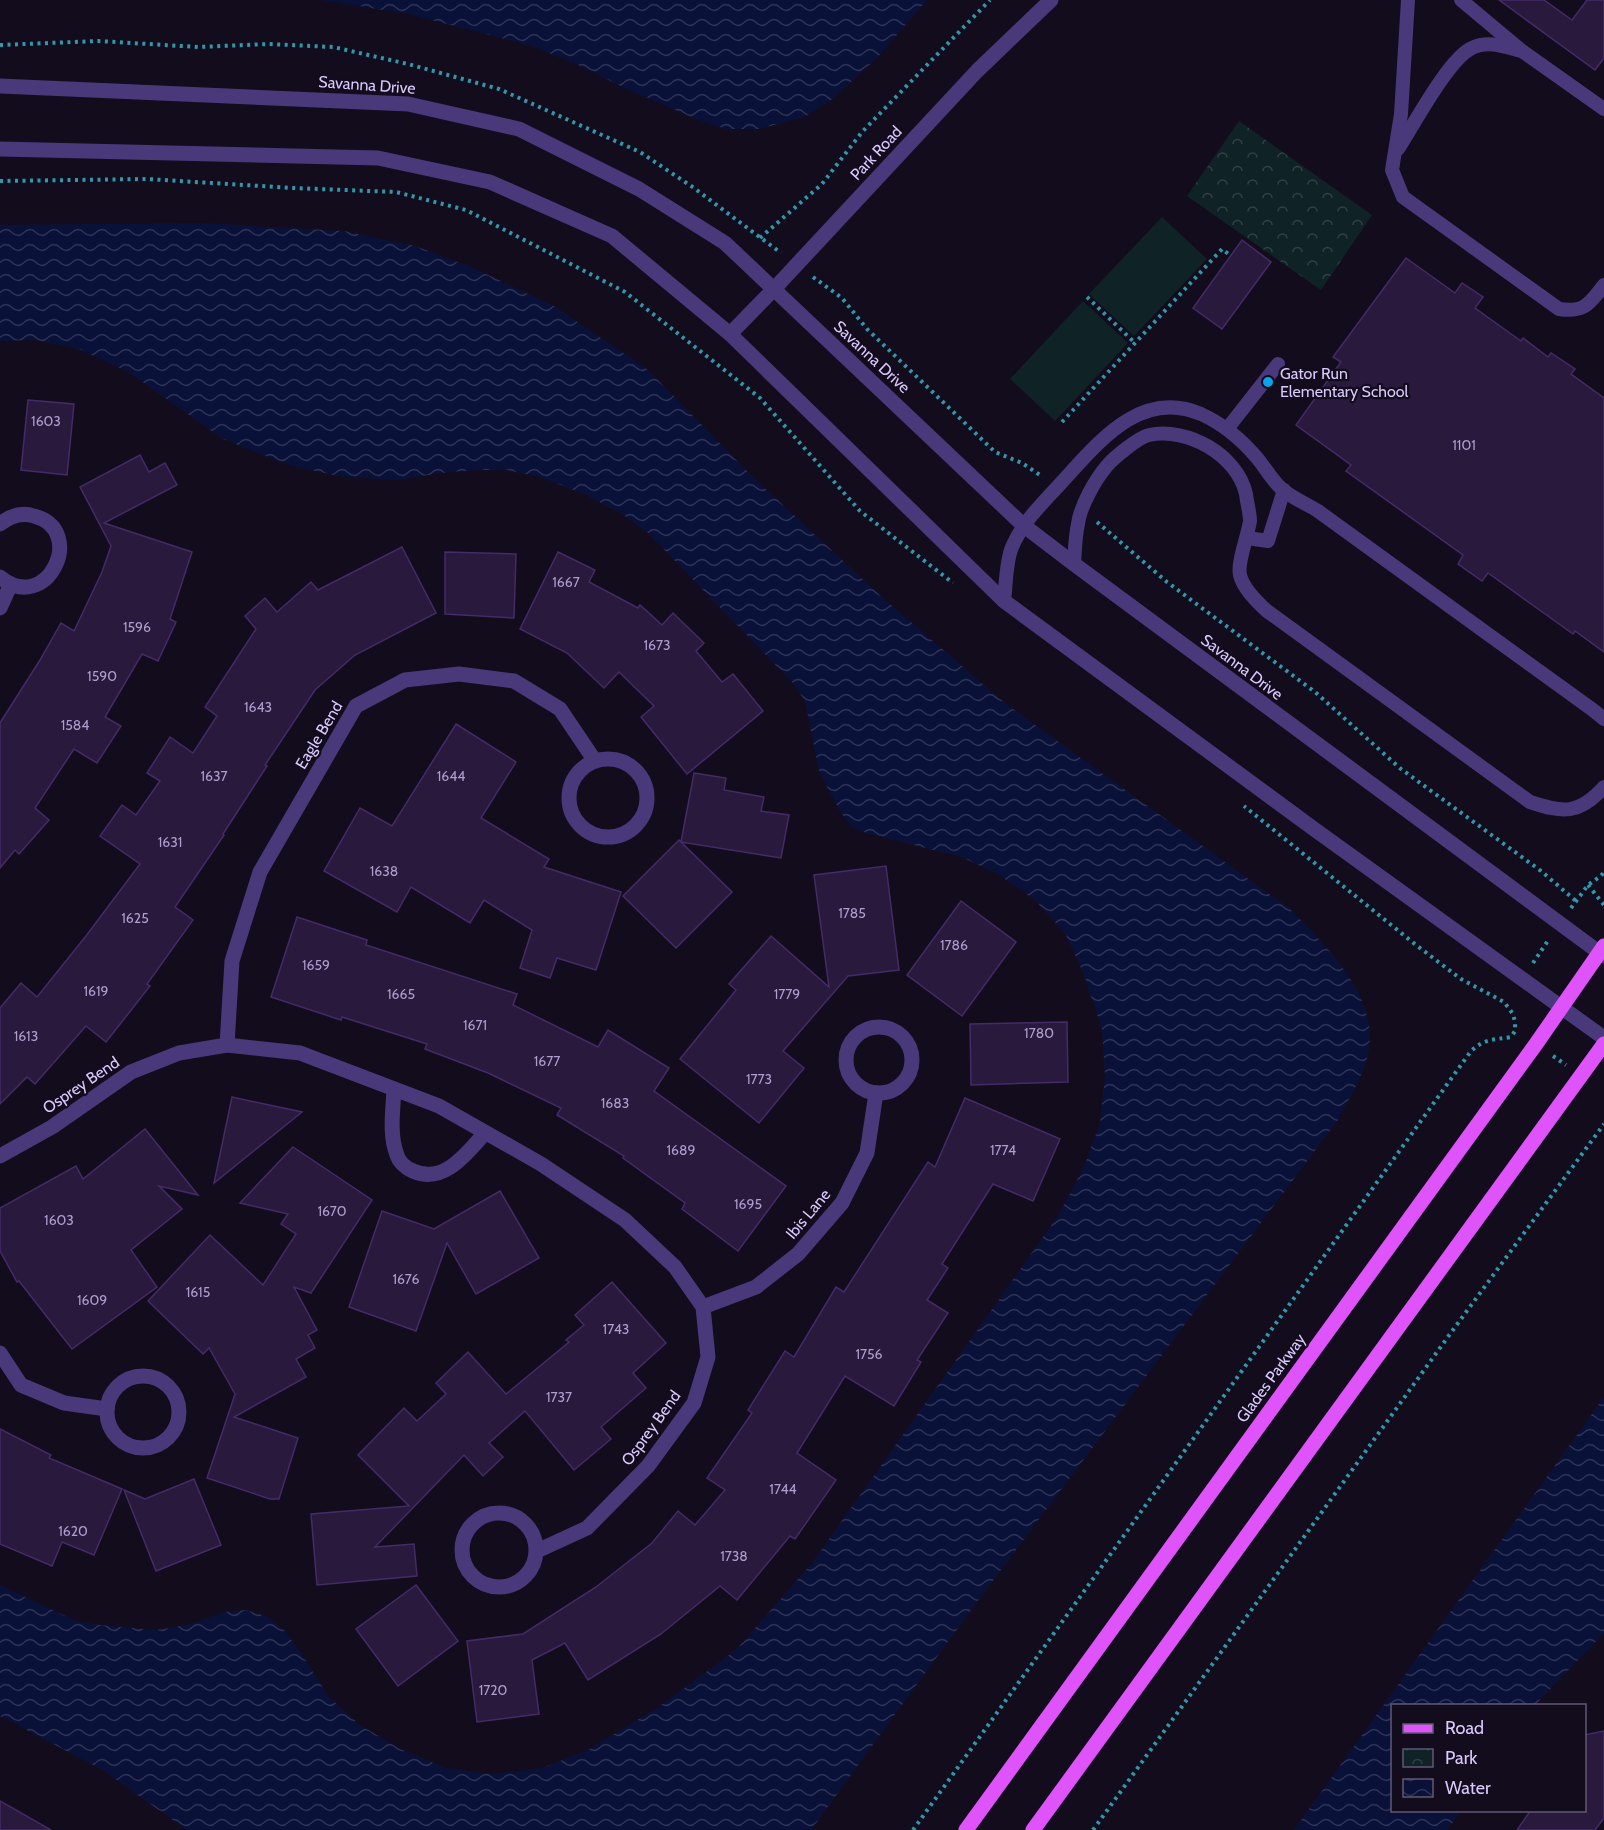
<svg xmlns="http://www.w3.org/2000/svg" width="1604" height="1830" viewBox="0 0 1604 1830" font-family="Cabin,sans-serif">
<defs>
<pattern id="park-crowns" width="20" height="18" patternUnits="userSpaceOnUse" patternTransform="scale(1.5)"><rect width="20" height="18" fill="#0f2226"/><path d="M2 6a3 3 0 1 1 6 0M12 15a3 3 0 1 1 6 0" fill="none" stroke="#314146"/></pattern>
<pattern id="water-waves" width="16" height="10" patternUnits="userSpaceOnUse" patternTransform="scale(1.5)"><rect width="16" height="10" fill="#0a1138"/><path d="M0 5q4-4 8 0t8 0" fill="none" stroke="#2d3256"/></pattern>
</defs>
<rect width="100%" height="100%" fill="#120c1d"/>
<path fill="url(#park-crowns)" d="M1239,121l133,94 -51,75 -134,-94z"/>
<g fill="#0f2226">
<path d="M1162,217l45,42 -73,77 -45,-42z"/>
<path d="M1083,301l45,42 -73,78 -45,-42z"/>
</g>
<g fill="url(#water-waves)">
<path d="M321,0h606l-50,58 -46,42 -25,16 -47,13h-33l-30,-10 -69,-30 -51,-25 -44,-18 -124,-32z"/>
<path d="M203,223l141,8 71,15 56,21 83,39 93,63 107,109 129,120 122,105 285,206c35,36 87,85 79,139 -3,25 -20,50 -31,72l-364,486 -163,224h-624l-86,-61 -101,-53v-131l76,36 24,4 56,5 30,-5 39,-13 21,-2 22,7 16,13 17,23 27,43 32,29 40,24 46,19 45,6 51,-6 44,-17 71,-43 79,-58 76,-87 246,-347 26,-49 16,-44 5,-47 -3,-47 -19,-57 -17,-37 -31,-35 -36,-25 -37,-18 -93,-23 -18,-7 -11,-16 -21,-40 -14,-70 -13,-19 -144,-149 -26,-19 -38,-20 -41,-16 -36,-8h-31l-36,3 -42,7 -55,-3 -55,-12 -65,-26 -95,-67 -49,-23 -44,-9 -35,1v-116z"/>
<path d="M1604,1397v236l-69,72 -143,1v104l69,1 -14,19h-153z"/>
</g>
<g fill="#28193d" stroke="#442b68" stroke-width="1.5">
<path d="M1499,0h45l28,20 15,-20h17v58l-9,12z"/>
<path d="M1242,240l29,22 -49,67 -29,-21z"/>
<path d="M1406,258l49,35 7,-10 21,14 -8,11 46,33 2,-3 25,19 3,-4 24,16 -4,5 33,24v254l-29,-21 -2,3 -85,-61 -6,8 -24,-17 5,-9 -117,-84 5,-6 -55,-40 45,-63 -8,-5z"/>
<path d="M28,400l46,4 -7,71 -46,-5z"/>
<path d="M140,455l9,17 16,-9 12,22 -73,38 88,29 -22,67 6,3 -18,39 -16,-7 -37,63 16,9 -24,37 -23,-14 -39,59 14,12 -30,34 -4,-4 -15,18v-145l40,-63 21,-37 13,8 28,-59 9,-26 -31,-59z"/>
<path d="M402,547l34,66 -81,42 -40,35 -50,75 2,1 -44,68 1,1 -49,72 18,13 -46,64 3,2 -44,56 -20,-16 -51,58 -8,-7 -27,27v-96l21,-25 16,14 49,-61 54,-72 -40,-28 22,-31 14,10 24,-34 -13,-8 23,-36 23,16 24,-37 -12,-9 51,-78 -11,-13 20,-18 12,14 34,-30 7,8z"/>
<path d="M445,552l71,2 -2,64 -69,-4z"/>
<path d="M558,552l37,18 -6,12 49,26 2,-3 22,20 11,-12 31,30 -8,8 26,31 11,-8 30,37 -76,63 -46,-57 13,-11 -35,-34 -15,16 -37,-35 -47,-24z"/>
<path d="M456,724l60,38 -35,56 68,41 -5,8 77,25 -25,78 -39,-12 -7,20 -30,-10 12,-38 -48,-30 -14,23 -59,-36 -14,25 -73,-41 36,-63 32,18z"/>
<path d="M694,773l32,5 -2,12 40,7 -3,14 28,4 -8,43 -100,-16 51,50 -56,56 -53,-52 56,-56 2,2z"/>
<path d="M886,866l13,104 -51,6 -65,75 21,17 -45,55 -79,-64 56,-69 -7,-6 42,-48 58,51 -15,-112z"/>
<path d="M961,901l55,41 -54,74 -55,-41z"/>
<path d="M297,917l70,23 -1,5 151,49 -4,11 85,42 10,-17 61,38 -15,23 132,95 -48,65 -56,-42 3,-6 -62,-45 1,-2 -67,-41 4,-7 -73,-35 -63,-24 2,-5 -85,-27 -1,3 -70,-23z"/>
<path d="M1067,1022l1,60 -97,3 -1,-61z"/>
<path d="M232,1097l70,15 -88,71z"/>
<path d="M965,1098l95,41 -27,62 -40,-17 -51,80 6,4 -21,32 21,13 -31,47 4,2 -27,44 -49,-30 -48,77 39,27 -41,59 -5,-3 -53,64 -17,-14 -59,48 -73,46 -23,-37 -33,17 7,54 -62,8 -10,-81 56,-7 73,-47 56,-44 26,-32 17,14 30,-35 -18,-12 45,-65 -4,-3 37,-59 9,6 42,-70 8,5 84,-130 7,5z"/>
<path d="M145,1129l53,66 -39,-9 23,23 -51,41 26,37 -85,62 -53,-68 -2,1 -17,-31v-43l76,-42 7,13z"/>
<path d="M293,1147l79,53 -61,93 -17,-6 23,43 -9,5 7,13 -19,11 10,18 -72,40 64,21 -19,61h-9l-63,-21 28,-84 -26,-46 -6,6 -55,-53 62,-66 53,50 33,-51 -15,-10 7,-10 -48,-11z"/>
<path d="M500,1191l39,67 -63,36 -29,-51 -31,88 -67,-24 33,-96 52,18z"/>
<path d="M612,1282l54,61 -33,30 13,15 -45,39 10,12 -37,31 -49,-59 -36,32 14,14 -20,19 -19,-21 -89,92 39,-3 3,32 -100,9 -6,-71 98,-8 -51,-51 46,-47 13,13 29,-27 -10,-11 32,-31 38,42 63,-52 -3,-2 18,-15 -9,-10z"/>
<path d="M0,1429l51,26 -2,3 73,31 -28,66 -32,-13 -10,24 -52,-22z"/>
<path d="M194,1479l27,66 -65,26 -32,-81 21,9z"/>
<path d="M416,1585l42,56 -60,45 -42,-57z"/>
<path d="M1604,1731v87l-9,12h-78l14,-20h53v-75z"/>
<path d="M0,1801l51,29h-51z"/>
</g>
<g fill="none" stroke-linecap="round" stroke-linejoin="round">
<g stroke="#3098ab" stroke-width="4" stroke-dasharray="3 4.5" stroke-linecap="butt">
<path d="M0,45l98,-4 100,6 71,-3 64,3 75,17 91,25 141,63 54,36 87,65"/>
<path d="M0,181l147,-2 146,9 103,4 70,18 159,82 135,106 100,113 93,72"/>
<path d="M760,238l62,-54 40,-52 128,-132"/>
<path d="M813,277l29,21 25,31 128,123 27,11 21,14"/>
<path d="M1087,297l48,46"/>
<path d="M1062,422l160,-173 9,7"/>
<path d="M1097,522l70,60 148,110 86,77 140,102 35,30"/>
<path d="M1588,885l16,20"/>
<path d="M1571,908l17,-23 13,-9 3,-4"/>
<path d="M1533,963l16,-24"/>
<path d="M1553,1056l13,9"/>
<path d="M913,1830l558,-779c14,-13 23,-11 40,-14l4,-6v-9l-2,-8 -9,-12 -43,-23 -45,-34 -172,-139"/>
<path d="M1093,1830l357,-496 154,-210"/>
</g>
<g stroke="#49387a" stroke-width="14">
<path d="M1408,0l-7,114 -9,56 11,27 156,112c26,4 31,-6 45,-24"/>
<path d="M1461,0l61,51 82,58"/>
<path d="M1398,149c15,-23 51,-91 74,-101 16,-8 34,-1 50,3"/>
<path d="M1227,429l51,-65"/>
<path d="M1247,538l21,3 16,-51"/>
<path d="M1074,564c1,-13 1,-27 4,-40 2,-17 17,-44 28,-57 7,-9 33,-30 43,-32 39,-8 88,20 97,59 1,9 4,19 4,27 -2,14 -13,42 -10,54 3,13 17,27 27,36l263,191c33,11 49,13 74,-15"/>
<path d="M1004,601c2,-16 2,-40 8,-54 11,-26 31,-44 49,-64 37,-40 79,-95 140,-69 22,10 41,26 57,45 8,10 15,23 25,31 11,9 24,14 35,21l275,199 11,9"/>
</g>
<g stroke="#49387a" stroke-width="15">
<path d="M0,86l408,18 111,25 120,60 86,54 298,282 51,39 530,392"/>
<path d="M0,149l378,9 112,24 122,54 118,98 274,267 310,228 290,209"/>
<path d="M730,334l44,-45 203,-218 74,-71"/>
<path d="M0,524c10,-8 22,-12 34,-8 54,14 13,100 -34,61"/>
<path d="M0,608l11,-24"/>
<circle cx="608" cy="798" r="39"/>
<circle cx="879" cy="1060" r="33"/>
<path d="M227,1045l5,-84 28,-89 96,-166 49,-26 54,-6 55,7 46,28 35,52"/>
<path d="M394,1089c-1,21 -5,46 3,66 2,7 9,13 16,16 31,14 54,-18 72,-38"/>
<path d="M0,1156l52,-29 79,-55 48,-19 48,-8 73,8 139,53 102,58 84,56 50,47 28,40 5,50 -14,46 -46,63 -61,62 -50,23"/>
<path d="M703,1307l53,-20 42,-33 44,-51 25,-50 9,-60"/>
<path d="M0,1353l21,32 43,18 43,6"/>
<circle cx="143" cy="1412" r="36"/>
<circle cx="499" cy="1550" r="37"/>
</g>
<g stroke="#df54fa" stroke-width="15">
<path d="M966,1830l570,-786 68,-98"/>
<path d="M1033,1830l571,-786"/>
</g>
</g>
<circle fill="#07a5ec" stroke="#120c1d" stroke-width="2" cx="1268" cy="382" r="6"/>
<g text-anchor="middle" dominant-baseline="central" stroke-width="4.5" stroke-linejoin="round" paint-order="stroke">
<g font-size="14" fill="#ae9dcd">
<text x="46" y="421">1603</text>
<text x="1464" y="445">1101</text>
<text x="566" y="582">1667</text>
<text x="137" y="627">1596</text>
<text x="657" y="645">1673</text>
<text x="102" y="676">1590</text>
<text x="258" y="707">1643</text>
<text x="75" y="725">1584</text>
<text x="214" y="776">1637</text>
<text x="451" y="776">1644</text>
<text x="170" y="842">1631</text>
<text x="384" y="871">1638</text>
<text x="852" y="913">1785</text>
<text x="135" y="918">1625</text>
<text x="954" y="945">1786</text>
<text x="316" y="965">1659</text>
<text x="96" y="991">1619</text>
<text x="401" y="994">1665</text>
<text x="787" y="994">1779</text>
<text x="475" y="1025">1671</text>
<text x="1039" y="1033">1780</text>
<text x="26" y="1036">1613</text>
<text x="547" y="1061">1677</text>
<text x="759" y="1079">1773</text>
<text x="615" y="1103">1683</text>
<text x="681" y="1150">1689</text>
<text x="1003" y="1150">1774</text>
<text x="748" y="1204">1695</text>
<text x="332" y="1211">1670</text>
<text x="59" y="1220">1603</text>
<text x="406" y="1279">1676</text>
<text x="198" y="1292">1615</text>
<text x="92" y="1300">1609</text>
<text x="616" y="1329">1743</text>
<text x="869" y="1354">1756</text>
<text x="559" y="1397">1737</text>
<text x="783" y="1489">1744</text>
<text x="73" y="1531">1620</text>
<text x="734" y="1556">1738</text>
<text x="493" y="1690">1720</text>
</g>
<g font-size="16" fill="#dac9fd" stroke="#120c1d">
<text transform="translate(367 85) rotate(4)">Savanna Drive</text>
<text transform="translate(876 153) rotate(-47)">Park Road</text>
<text transform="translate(872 357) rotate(43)">Savanna Drive</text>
<text transform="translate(1242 667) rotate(37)">Savanna Drive</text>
<text transform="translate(319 735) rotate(-59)">Eagle Bend</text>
<text transform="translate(81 1085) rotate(-34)">Osprey Bend</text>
<text transform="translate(808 1214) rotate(-50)">Ibis Lane</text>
<text transform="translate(1271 1378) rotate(-54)">Glades Parkway</text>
<text transform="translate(651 1428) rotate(-54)">Osprey Bend</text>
</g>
<g font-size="16" fill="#dac9fd" stroke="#120c1d" text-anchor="start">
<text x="1280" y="373">Gator Run<tspan x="1280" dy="18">Elementary School</tspan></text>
</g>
</g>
<rect x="1391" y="1704" width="195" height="108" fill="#120c1d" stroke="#625877" stroke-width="1.5"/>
<rect x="1403" y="1724" width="30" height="9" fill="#df54fa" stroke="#625877" stroke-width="1.5"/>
<text x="1445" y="1734" font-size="18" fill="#dac9fd">Road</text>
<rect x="1403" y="1749" width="30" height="18" fill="url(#park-crowns)" stroke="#625877" stroke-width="1.5"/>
<text x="1445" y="1764" font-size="18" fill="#dac9fd">Park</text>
<rect x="1403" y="1779" width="30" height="18" fill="url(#water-waves)" stroke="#625877" stroke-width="1.5"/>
<text x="1445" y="1794" font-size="18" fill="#dac9fd">Water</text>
</svg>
